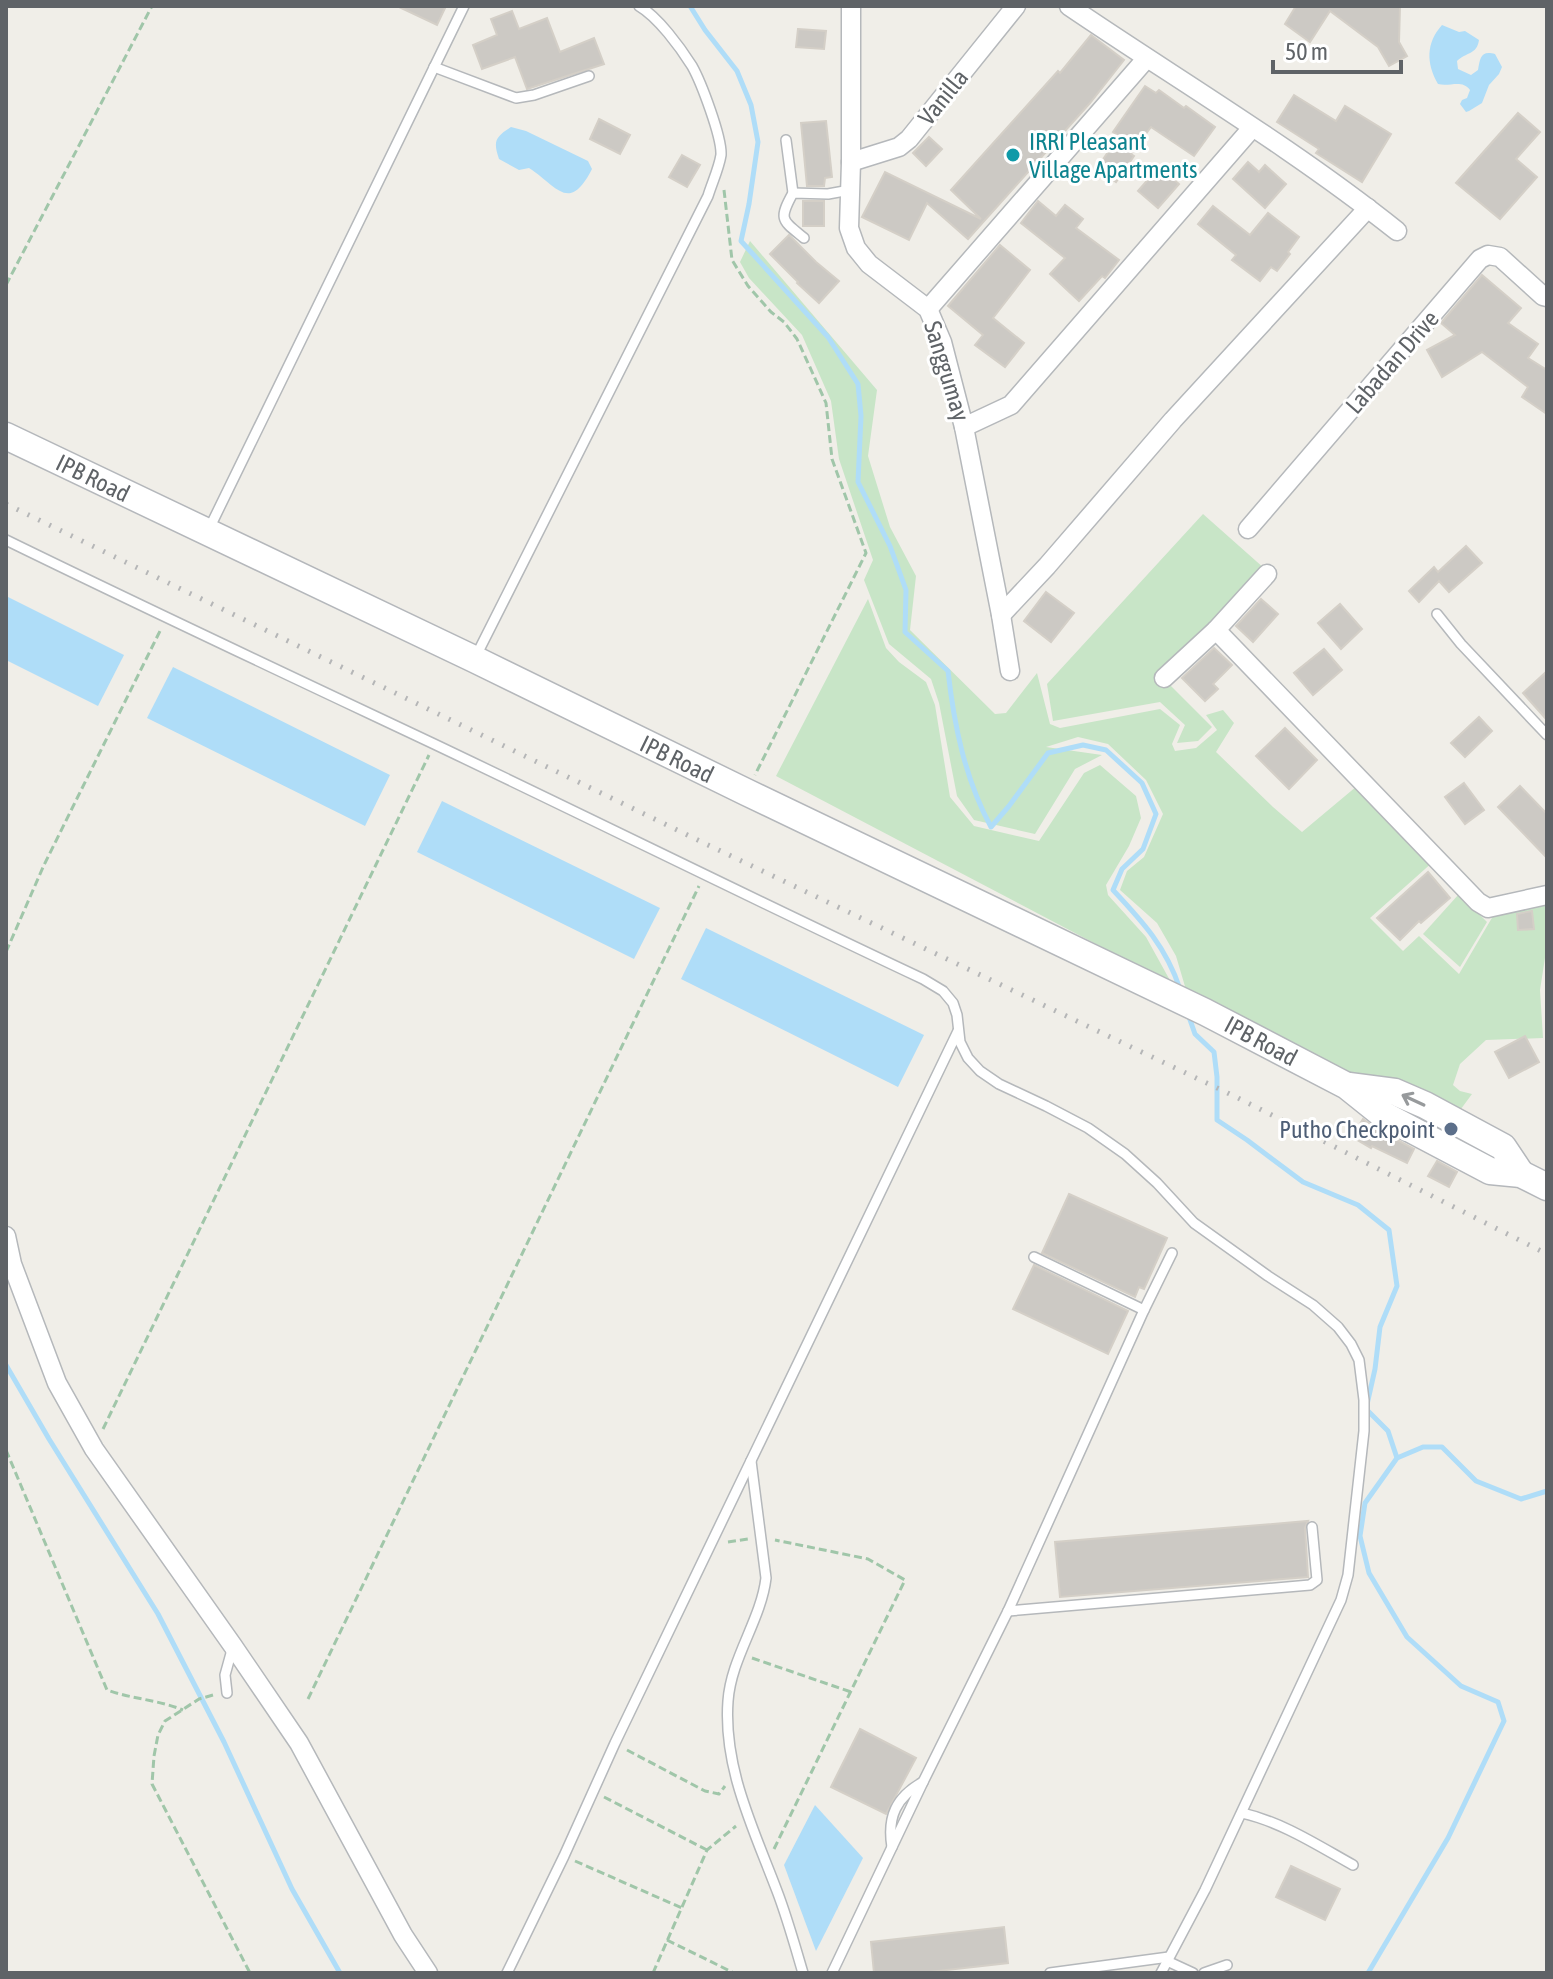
<svg xmlns="http://www.w3.org/2000/svg" width="1553" height="1979" viewBox="0 0 1553 1979" font-family="'Asap Condensed',sans-serif">
<rect width="100%" height="100%" fill="#f0eee8"/>
<g fill="#c8e5c7">
<path d="M750,241l127,149 -9,66 22,71 26,49 -6,54 85,84 11,-1 31,-40 13,51 10,4 100,-19 20,16 -8,19 3,7 21,-3 21,-18 -11,-15 17,-5 11,13 -18,29 57,55 29,25 55,-46 77,75 -64,57 33,33 16,-15 40,38 34,-58 54,-11v40l-7,45 3,48 -57,2 -26,24 -7,21 7,6 12,3 -14,19 -112,-34 -157,-79 -13,-44 -19,-33 -37,-33 7,-19 17,-14 19,-43 -17,-34 -38,-36 -30,-7 -32,10 56,8 -27,14 -40,65 -61,-14 -17,-24 -18,-93 -8,-24 -42,-35 -25,-64 9,-20 -34,-101 -8,-58 -29,-66 -53,-57 -9,-16z"/>
<path d="M1203,514l62,55 -105,106 52,52 -14,14 -21,2 8,-18 -25,-23 -107,19 -6,-37z"/>
<path d="M868,599l18,49 13,14 27,20 9,23 15,92 24,29 65,15 45,-68 16,-8 36,31 5,22 -12,28 -23,39 2,10 38,42 26,47 -396,-208z"/>
<path d="M1459,894l28,28 -27,45 -37,-33z"/>
</g>
<g fill="#afddf8">
<path d="M1442,25l17,7 6,-1 14,9c-2,15 -13,12 -22,21l1,8 13,6 7,-5c2,-12 3,-20 17,-16l7,13 -3,7 -10,11 -7,18 -13,8 -3,1 -6,-8 2,-4 5,-2 3,-8c-8,-11 -20,-3 -32,-6 -12,-21 -12,-41 4,-59z"/>
<path d="M511,127l15,4 62,30 4,8c-23,45 -35,17 -63,-1l-10,2 -20,-11c-6,-18 -4,-22 12,-32z"/>
<path d="M6,596l118,59 -26,51 -92,-46z"/>
<path d="M173,667l217,108 -25,51 -218,-108z"/>
<path d="M442,801l218,107 -26,51 -217,-107z"/>
<path d="M706,928l218,107 -26,52 -217,-108z"/>
<path d="M815,1805l48,53 -47,93 -32,-86z"/>
</g>
<g fill="none" stroke-linecap="round" stroke-linejoin="round">
<g stroke="#afddf8" stroke-width="5">
<path d="M690,6l15,24 32,41 14,34 7,37 -9,62 -8,37 87,96 30,47 3,32 -3,66 32,64 16,44 -1,42 43,39c6,54 17,108 43,156l18,-21 39,-53 35,-8 23,5 36,33 14,31 -13,35 -21,20 -9,21c30,32 53,57 67,99"/>
<path d="M1188,1014l7,20 19,18 3,25v43l30,20 56,42 55,23 31,25 8,56 -17,41 -5,42 -9,40 22,22 9,27"/>
<path d="M6,1365l43,74 109,175 66,128 68,147 48,84"/>
<path d="M1368,1973l80,-135 56,-117 -6,-19 -37,-16 -54,-49 -38,-64 -9,-37 5,-33 32,-45 26,-11h19l34,34 45,18 26,-8"/>
</g>
</g>
<g fill="#ccc9c4" stroke="#d4cfc7" stroke-width="2">
<path d="M397,6h49l-9,19z"/>
<path d="M1296,6h104l-1,36 8,14 -18,10 -11,-19 -48,-36 -20,31 -25,-18z"/>
<path d="M512,11l7,18 28,-11 13,34 34,-14 10,26 -77,25 -12,-32 -33,12 -9,-24 24,-10 -6,-16z"/>
<path d="M798,29l28,2 -2,18 -28,-2z"/>
<path d="M1091,35l33,25 -34,43 -122,136 -41,-36 -18,37 -47,-23 23,-45 96,47 -30,-29 107,-119 2,2z"/>
<path d="M1145,86l11,7 3,-3 25,18 2,-2 29,21 -21,29 -43,-29 -20,27 3,2 -18,26 -19,-14 22,-32 -6,-4z"/>
<path d="M1294,95l42,26 9,-15 46,28 -29,48 -46,-29 3,-4 -42,-27z"/>
<path d="M1518,113l22,19 -24,27 21,18 -37,42 -44,-36z"/>
<path d="M599,119l31,16 -10,19 -30,-15z"/>
<path d="M826,121l6,56 -7,1 -1,8h-17l-6,-63z"/>
<path d="M929,137l13,12 -16,17 -13,-13z"/>
<path d="M682,155l18,10 -13,22 -18,-10z"/>
<path d="M1248,162l11,10 6,-7 21,19 -21,24 -32,-29z"/>
<path d="M1159,167l20,17 -21,24 -20,-17z"/>
<rect x="803" y="201" width="21" height="25"/>
<path d="M1038,201l18,15 9,-11 18,14 -7,9 43,32 -14,18 -3,-2 -23,25 -29,-27 15,-16 -44,-35z"/>
<path d="M1213,206l37,29 18,-22 31,24 -11,15 2,2 -13,17 -6,-4 -11,14 -28,-21 4,-5 -38,-31z"/>
<path d="M789,235l27,27 23,19 -20,22 -22,-20 1,-1 -28,-28z"/>
<path d="M1000,245l30,25 -37,48 31,25 -19,24 -30,-22 8,-10 -35,-29z"/>
<path d="M1482,275l39,33 -13,15 30,21 -10,14 19,12v44l-25,-17 6,-10 -46,-35 -40,25 -15,-27 28,-15 -14,-12z"/>
<path d="M1466,546l16,17 -33,29 -10,-11 -20,21 -10,-11 25,-24 4,5z"/>
<path d="M1046,592l28,21 -23,29 -27,-21z"/>
<path d="M1261,599l17,15 -25,28 -17,-16z"/>
<path d="M1340,604l22,25 -21,20 -23,-26z"/>
<path d="M1214,648l18,17 -19,19 5,5 -13,12 -23,-23z"/>
<path d="M1324,649l18,21 -29,25 -19,-22z"/>
<path d="M1547,671v49l-24,-27z"/>
<path d="M1479,717l13,14 -27,26 -14,-14z"/>
<path d="M1285,728l32,32 -28,29 -33,-33z"/>
<path d="M1464,783l20,27 -19,14 -20,-27z"/>
<path d="M1520,786l27,28v44l-49,-51z"/>
<path d="M1428,872l22,26 -29,25 -2,-2 -19,19 -23,-22z"/>
<path d="M1532,911l2,18 -16,1 -1,-16z"/>
<path d="M1525,1036l14,26 -30,16 -14,-26z"/>
<path d="M1363,1119l12,9 39,21 -7,14 -35,-17 -1,2 -19,-11z"/>
<path d="M1437,1161l20,11 -8,15 -21,-11z"/>
<path d="M1069,1194l98,44 -23,51 -5,-2 -4,10 -93,-44z"/>
<path d="M1034,1265l94,46 -20,43 -95,-45z"/>
<path d="M1308,1521l-3,7 3,49 -248,20 -5,-55z"/>
<path d="M860,1729l56,29 -30,56 -55,-27z"/>
<path d="M1291,1866l49,23 -15,31 -49,-23z"/>
<path d="M1004,1927l4,36 -88,10h-46l-3,-31z"/>
</g>
<g fill="none" stroke-linecap="round" stroke-linejoin="round">
<g stroke="#b5b8bb" stroke-width="12">
<g id="lane">
<path d="M434,67l82,31 18,-3 55,-19"/>
<path d="M786,140l7,53"/>
<path d="M804,238c-22,-18 -26,-18 -11,-45l35,1 22,-4"/>
<path d="M208,531l256,-525"/>
<path d="M6,540c141,69 284,136 426,203 164,78 327,159 491,236l20,12 10,12 4,12 3,27 8,16 12,13 19,13 47,22 42,22 37,26 32,29 37,40 74,53 45,29 25,22 13,17 8,16 5,40v31l-16,144 -7,25 -136,290 -44,83"/>
<path d="M1437,614l24,30 86,91"/>
<path d="M476,656l232,-460c4,-13 11,-28 13,-41 1,-18 -20,-73 -29,-89 -12,-19 -34,-49 -53,-60"/>
<path d="M1034,1257l110,53"/>
<path d="M751,1461l15,117c-5,42 -35,80 -38,123 -5,67 26,129 49,190 10,26 18,55 26,82"/>
<path d="M1008,1611l302,-26 7,-5 -5,-53"/>
<path d="M227,1693l-2,-18 8,-29"/>
<path d="M1242,1813c40,9 75,32 111,52"/>
<path d="M892,1847c-5,-30 4,-50 31,-65"/>
<path d="M1167,1961l26,12"/>
<path d="M507,1973l57,-117 51,-113 343,-712"/>
<path d="M832,1973l91,-191 85,-171 136,-301 28,-57"/>
<path d="M1050,1973l119,-16"/>
<path d="M1204,1973l23,-8"/>
</g>
</g>
<g stroke="#b5b8bb" stroke-width="21">
<g id="street">
<path d="M851,6v156l-2,66 7,20 13,16 59,45 14,33 22,85 37,188 9,56"/>
<path d="M1069,6c109,74 224,142 328,225"/>
<path d="M851,162l48,-15 10,-8 107,-133"/>
<path d="M928,309l218,-250"/>
<path d="M964,427l47,-22 241,-277"/>
<path d="M1248,529l232,-270 8,-4 12,2 43,39 4,1"/>
<path d="M1001,615l46,-49 126,-146 195,-212"/>
<path d="M1216,630l262,272 10,6 59,-13"/>
<path d="M1164,678l52,-48 51,-56"/>
<path d="M6,1236l6,28 45,119 37,66 139,197 66,97 104,192 25,38"/>
</g>
</g>
<g stroke="#b4b7bb" stroke-width="29">
<g id="secondary">
<path d="M6,436l468,223 272,133 459,220 142,74 35,28 108,57 31,3 26,13"/>
<path d="M1349,1086l46,6 30,13 78,42 18,27"/>
</g>
</g>
<g stroke="#a0c6a9" stroke-width="3" stroke-dasharray="8 4" stroke-linecap="butt">
<path d="M724,190l8,70 16,26 23,26 13,10 13,17 16,35 13,29 6,56 34,94 -111,222"/>
<path d="M6,285l146,-279"/>
<path d="M6,952l38,-87 117,-236"/>
<path d="M103,1429l326,-674"/>
<path d="M6,1450l101,240c25,9 52,10 76,20"/>
<path d="M728,1542l20,-3"/>
<path d="M752,1658l99,34"/>
<path d="M213,1695l-14,4 -34,22 -7,14 -4,21 -2,28 98,189"/>
<path d="M308,1699l391,-813"/>
<path d="M627,1750l78,41 14,3 6,-8"/>
<path d="M604,1797l103,53"/>
<path d="M774,1849l131,-269 -37,-21 -93,-19"/>
<path d="M575,1861l107,47"/>
<path d="M667,1940l67,33"/>
<path d="M653,1973l54,-123 29,-24"/>
</g>
<use href="#lane" stroke="#fff" stroke-width="9"/>
<use href="#street" stroke="#fff" stroke-width="18"/>
<use href="#secondary" stroke="#fff" stroke-width="26"/>
<path stroke="#b5b6b7" stroke-width="5" stroke-dasharray="2 10" stroke-linecap="butt" d="M6,504l700,340 530,253 311,157"/>
</g>
<defs><path id="oneway-shaft" d="M-6 0H5M1.5-3L5.5 0L1.5 3" fill="none" stroke-width="1.6" stroke-linecap="round" stroke-linejoin="round" transform="scale(2)"/></defs>
<use stroke="#979a9c" href="#oneway-shaft" transform="translate(1413 1100) rotate(-155)"/>
<circle fill="#0f9aa8" stroke="#fff" stroke-width="3" cx="1013" cy="155" r="8"/>
<circle fill="#5c6f8a" stroke="#fff" stroke-width="3" cx="1451" cy="1129" r="8"/>
<g text-anchor="middle" dominant-baseline="central" stroke-width="6" stroke-linejoin="round" paint-order="stroke">
<g font-size="24" fill="#5f6367" stroke="#fff">
<text transform="translate(943 97) rotate(-51)">Vanilla</text>
<text transform="translate(1392 362) rotate(-49)">Labadan Drive</text>
<text transform="translate(947 371) rotate(73)">Sanggumay</text>
<text transform="translate(93 478) rotate(26)">IPB Road</text>
<text transform="translate(677 759) rotate(26)">IPB Road</text>
<text transform="translate(1261 1041) rotate(28)">IPB Road</text>
</g>
<g font-size="24" fill="#0d838f" stroke="#fff" text-anchor="start">
<text x="1029" y="141">IRRI Pleasant<tspan x="1029" dy="28">Village Apartments</tspan></text>
</g>
<g font-size="24" fill="#4e5e75" stroke="#fff" text-anchor="end">
<text x="1435" y="1129">Putho Checkpoint</text>
</g>
</g>
<rect width="1553" height="1979" fill="none" stroke="#5f6367" stroke-width="16"/>
<path d="M1273 60v12h128v-12" fill="none" stroke="#5f6367" stroke-width="4"/>
<text x="1285" y="60" font-size="24" fill="#5f6367" stroke="#ffffff" stroke-width="6" paint-order="stroke">50 m</text>
</svg>
